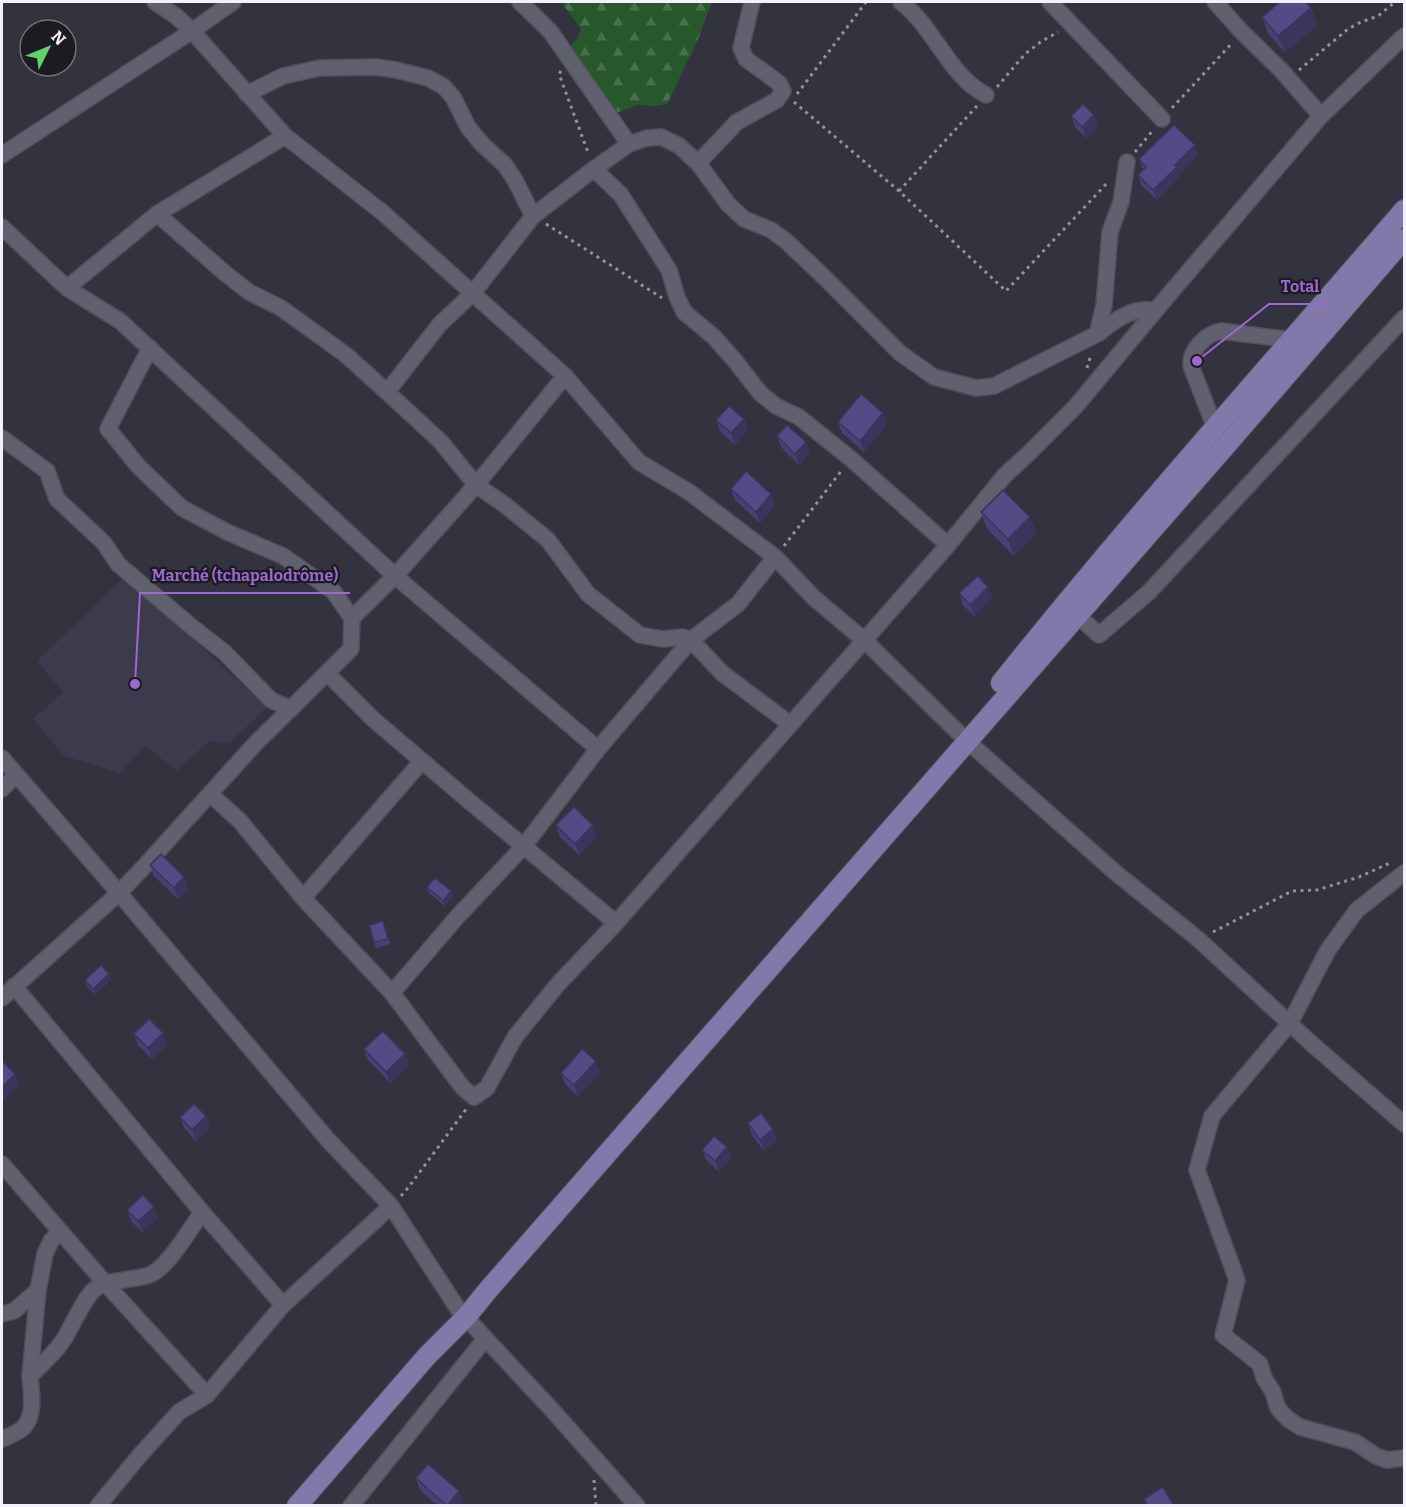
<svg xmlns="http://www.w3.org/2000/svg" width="1406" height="1507" viewBox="0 0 1406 1507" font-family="Bitter,serif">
<defs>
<pattern id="forest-firs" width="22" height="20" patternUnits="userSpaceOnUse" patternTransform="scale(1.5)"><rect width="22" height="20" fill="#27582c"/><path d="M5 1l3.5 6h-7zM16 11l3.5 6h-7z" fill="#47704c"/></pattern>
</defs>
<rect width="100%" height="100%" fill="#33323f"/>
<path fill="#3c3a4d" d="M125,576l142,132 -38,35 -20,-2 -32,30 -32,-25 -25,27 -56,-17 -31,-37 30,-27 -26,-31z"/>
<path fill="url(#forest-firs)" d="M561,2h151l-15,40 -30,62 -13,2 -17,-1 -26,10 -42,-67 7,-8 5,-11z"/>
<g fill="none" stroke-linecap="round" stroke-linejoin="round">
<g stroke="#4f4e59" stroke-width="18">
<g id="minor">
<path d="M155,2l21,14 16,15 93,105 97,76 183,164 74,86 50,30 86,65 39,41 50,42 103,101 149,132 82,66 114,105 92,80"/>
<path d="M520,2l30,29 79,113"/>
<path d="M901,2c33,25 48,74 85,93"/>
<path d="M1050,2l112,117"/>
<path d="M1215,2l27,30 40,39 39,45"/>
<path d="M247,94l36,-18 37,-8 56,-1 20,3 32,8 15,8 10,11 15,30 14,17 23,21 10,15 18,36"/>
<path d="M2,155l190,-124 41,-29"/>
<path d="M698,163l30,41 16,15 27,11 15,11 37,35 77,77 34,24 42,11 18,-2 105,-53c14,-12 36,-28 56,-22"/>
<path d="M594,169l27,26 48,75 8,27 7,15 30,25 22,25 24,31 16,13 23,11 52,42 97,86"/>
<path d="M157,214l69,60 23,18 32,16 65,47 41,37 54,50 35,43 29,20 43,35 40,54 52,41 23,4 20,-2 8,3 31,33 68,51"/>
<path d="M2,227l65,61 53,33 275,255 203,173"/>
<path d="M67,288l90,-74 128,-78"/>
<path d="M1099,333v-7l5,-21 6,-73 11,-30 6,-40"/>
<path d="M150,348l-42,81 31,38 43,41 45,24 56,24 50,35 19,27"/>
<path d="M387,392l53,-68 33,-31 60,-77 61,-47 35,-25 18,-6 14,-1 17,8 20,18 39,-41 40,-22 6,-9 -4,-8 -33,-24 -5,-11 11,-46"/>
<path d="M1215,428l-24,-62c-2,-16 15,-32 30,-35l71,9"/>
<path d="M2,438l45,33 10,28 47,44 14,21 74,63 32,25 47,48 20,9"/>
<path d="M1077,615l22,20 50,-43 255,-274"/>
<path d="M327,673l46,46 96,82 147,122"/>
<path d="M2,758l117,135 209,247 63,66 67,103 96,103 83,94"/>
<path d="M2,789l14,-14"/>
<path d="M210,794l30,27 63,77 89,95 71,95 11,9 13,-9 28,-51 43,-53 58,-61 332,-378 57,-70 22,-20 49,-49 79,-95 166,-195 83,-80"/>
<path d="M1404,873l-47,37 -29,40 -38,73 -78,93 -15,54 40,110 -14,55 37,29 4,14 9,14 4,14 4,6 7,7 12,8 55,15 21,14 11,4 17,-2"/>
<path d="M303,898l119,-137"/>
<path d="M14,986l188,226 81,93"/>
<path d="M392,993l66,-77 66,-70 74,-97 93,-109 47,-36 37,-47"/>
<path d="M2,998l117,-105 21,-22 115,-127 96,-95 1,-31 43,-42 81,-91 89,-109"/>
<path d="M2,1164l104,120 101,111"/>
<path d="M2,1314l12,-3 24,-21"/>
<path d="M30,1376l8,-86 7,-36 6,-13 9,-10"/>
<path d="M2,1439c6,-3 16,-6 21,-11 13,-13 8,-36 7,-52 11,-11 23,-21 32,-34 10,-14 21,-44 34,-54 11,-8 39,-8 53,-13 18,-6 42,-47 53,-63"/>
<path d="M98,1506l42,-51 39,-43 28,-17 76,-90 108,-99"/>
<path d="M351,1506l134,-167"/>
</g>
</g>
<g stroke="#4f4e59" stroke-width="22">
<g id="major">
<path d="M1001,683c129,-162 268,-316 403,-473"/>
<path d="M297,1506l130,-150 39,-39 22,-27 741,-848 175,-203"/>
</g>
</g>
<g stroke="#92919c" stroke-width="3" stroke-dasharray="3 4.5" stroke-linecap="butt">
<path d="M1299,70l49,-41 13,-7 17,-6 17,-14"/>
<path d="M561,71l-2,3 30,81"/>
<path d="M997,87l28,-33 17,-13 16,-9"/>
<path d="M797,94l69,-92"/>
<path d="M794,102l105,89 107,100 103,-110"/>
<path d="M1172,108l61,-66"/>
<path d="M1135,152l19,-23"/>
<path d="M899,191l78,-85"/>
<path d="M546,224l116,74"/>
<path d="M1087,368l4,-13"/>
<path d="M784,546l58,-76"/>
<path d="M1213,932l79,-41 25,-1 42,-13 33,-15"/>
<path d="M401,1196l7,-8 59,-80"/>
<path d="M594,1480l2,26"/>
</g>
<use href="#minor" stroke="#61606e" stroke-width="15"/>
<use href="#major" stroke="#8079aa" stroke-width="20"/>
</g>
<g fill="#484072">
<path d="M1311,8l6,17 -32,28 -17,-20 -6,-16z"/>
<path d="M1071,116l27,10 -12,12 -11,-11z"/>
<path d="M1195,145l3,9 -19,20 1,2 -23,24 -16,-15 -3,-10 5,-5 -4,-11z"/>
<path d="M883,413l4,11 -23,28 -22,-19 -4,-11z"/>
<path d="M744,419l4,11 -13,15 -15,-14 -4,-11z"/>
<path d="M777,436l29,6 4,11 -11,12 -18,-18z"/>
<path d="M731,489l44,16 -15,18 -25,-23z"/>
<path d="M981,512l49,5 6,17 -22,22 -27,-27z"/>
<path d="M988,587l4,11 -18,18 -11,-11 -4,-12z"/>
<path d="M556,825l41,11 -18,19 -19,-18z"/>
<path d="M150,865l34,12 4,12 -10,10 -24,-23z"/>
<path d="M427,887l26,10 -8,9 -16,-13z"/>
<path d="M385,926l5,18 -14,4 -2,-6z"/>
<path d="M109,974l2,6 -16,15 -8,-9 -2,-6z"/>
<path d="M163,1033l4,11 -15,15 -14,-14 -4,-11z"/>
<path d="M364,1049l45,16 -19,18 -22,-23z"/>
<path d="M600,1072l-22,24 -13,-12 -4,-11z"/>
<path d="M206,1116l4,11 -14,14 -12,-13 -4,-11z"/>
<path d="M748,1123l25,6 4,11 -13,11 -12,-16z"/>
<path d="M727,1147l4,11 -12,14 -12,-11 -5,-11z"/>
<path d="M127,1210l31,8 -16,14 -11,-11z"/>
<path d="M416,1478l47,24 -2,4h-23l-18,-16z"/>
</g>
<g fill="#3b345d">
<path d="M1311,8l6,17 -32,28 -7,-17z"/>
<path d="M1094,115l4,11 -12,12 -4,-11z"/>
<path d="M1195,145l3,9 -19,20 1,2 -23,24 -4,-10 22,-25z"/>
<path d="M883,413l4,11 -23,28 -4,-11z"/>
<path d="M744,419l4,11 -13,15 -4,-12z"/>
<path d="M806,442l4,11 -11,12 -4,-11z"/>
<path d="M771,494l4,11 -15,18 -4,-11z"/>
<path d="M1030,517l6,17 -22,22 -6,-17z"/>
<path d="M988,587l4,11 -18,18 -4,-11z"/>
<path d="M593,825l4,11 -18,19 -4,-11z"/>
<path d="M184,877l4,12 -10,10 -4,-11z"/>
<path d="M451,891l2,6 -8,9 -2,-5z"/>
<path d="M109,974l2,6 -16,15 -2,-6z"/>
<path d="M163,1033l4,11 -15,15 -4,-11z"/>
<path d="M405,1054l4,11 -19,18 -4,-11z"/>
<path d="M596,1061l4,11 -22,24 -4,-11z"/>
<path d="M15,1074l4,11 -17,17v-15z"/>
<path d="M206,1116l4,11 -14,14 -4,-11z"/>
<path d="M773,1129l4,11 -13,11 -4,-11z"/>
<path d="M727,1147l4,11 -12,14 -4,-11z"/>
<path d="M154,1207l4,11 -16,14 -4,-11z"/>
<path d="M459,1491l4,11 -2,4h-14z"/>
</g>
<g fill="#544a85" stroke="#3b345d" stroke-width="1.5">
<path d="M1280,2h26l5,6 -33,28 -16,-19z"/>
<path d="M1083,104l11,11 -12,12 -11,-11z"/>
<path d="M1174,125l21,20 -20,20 2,2 -24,23 -15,-15 8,-8 -7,-8z"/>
<path d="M861,394l22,19 -23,28 -22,-19z"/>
<path d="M729,406l15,13 -13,14 -15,-13z"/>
<path d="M787,425l19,17 -11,12 -18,-18z"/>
<path d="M746,471l25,23 -15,18 -25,-23z"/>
<path d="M1003,490l27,27 -22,22 -27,-27z"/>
<path d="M978,576l10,11 -18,18 -11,-12z"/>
<path d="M574,807l19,18 -18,19 -19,-19z"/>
<path d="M161,854l23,23 -10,11 -24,-23z"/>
<path d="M435,878l16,13 -8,10 -16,-14z"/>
<path d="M383,921l5,18 -14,3 -5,-17z"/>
<path d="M101,965l8,9 -16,15 -8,-9z"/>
<path d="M149,1019l14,14 -15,15 -14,-14z"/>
<path d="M383,1031l22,23 -19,18 -22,-23z"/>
<path d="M582,1049l14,12 -22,24 -13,-12z"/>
<path d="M2,1061l13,13 -13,13z"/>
<path d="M194,1104l12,12 -14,14 -12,-13z"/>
<path d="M761,1113l12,16 -13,11 -12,-17z"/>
<path d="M714,1136l13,11 -12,14 -13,-11z"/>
<path d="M143,1195l11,12 -16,14 -11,-11z"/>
<path d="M428,1464l31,27 -12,15 -31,-28z"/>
<path d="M1163,1487l11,19h-26l-4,-7z"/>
</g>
<path fill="none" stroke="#9f67d1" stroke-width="2" d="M1197 361L1269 304H1331M135 684L140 593H350"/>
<g fill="#9f67d1" stroke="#1b1b21" stroke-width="2">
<circle cx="1197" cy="361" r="6"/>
<circle cx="135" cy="684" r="6"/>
</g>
<g font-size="16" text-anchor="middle" font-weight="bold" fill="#9f67d1" stroke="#1b1b21" stroke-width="4.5" stroke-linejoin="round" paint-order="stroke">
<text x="1300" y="292">Total</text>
<text x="245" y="581">Marché (tchapalodrôme)</text>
</g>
<rect width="1406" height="1507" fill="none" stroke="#f3f2fb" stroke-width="6"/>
<g transform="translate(48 48) rotate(47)"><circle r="28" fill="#1b1b21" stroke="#717178" stroke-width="1.5"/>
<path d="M0-4.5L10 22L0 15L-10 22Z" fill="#5ed56c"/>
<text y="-9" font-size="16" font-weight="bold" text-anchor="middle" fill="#f3f2fb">N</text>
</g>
</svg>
